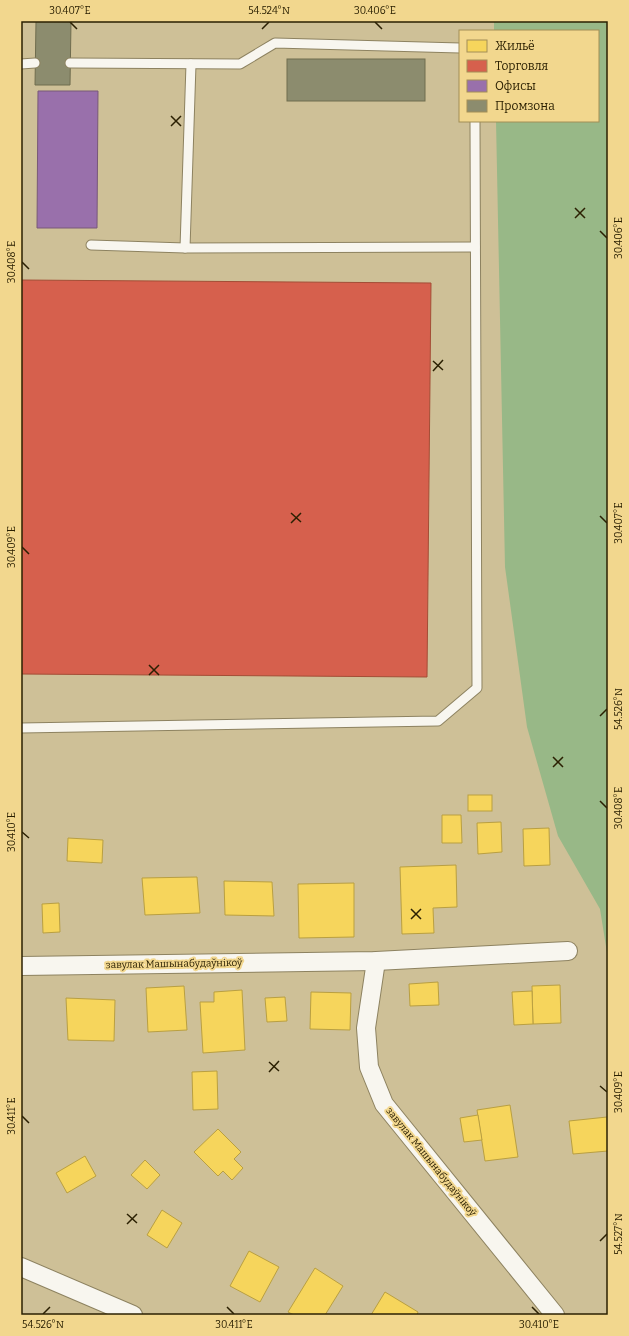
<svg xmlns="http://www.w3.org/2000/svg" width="629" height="1336" viewBox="0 0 629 1336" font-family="Bitter,serif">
<rect width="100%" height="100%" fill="#cec097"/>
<path fill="#98b887" d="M494,21h114v938l-8,-50 -42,-73 -31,-109 -22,-160 -9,-446h102v-90h-104z"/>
<g fill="#f6d55c" stroke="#b99f41">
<rect x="468" y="795" width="24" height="16"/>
<path d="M442,815h19l1,28h-20z"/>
<path d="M501,822l1,30 -24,2 -1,-31z"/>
<path d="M549,828l1,37 -26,1 -1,-37z"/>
<path d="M68,838l35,2 -1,23 -35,-2z"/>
<path d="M456,865l1,42 -24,1 1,25 -32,1 -2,-67z"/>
<path d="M197,877l3,36 -55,2 -3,-37z"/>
<path d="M224,881l48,1 2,34 -49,-1z"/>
<path d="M354,883v54l-55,1 -1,-54z"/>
<path d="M59,903l1,29 -17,1 -1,-29z"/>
<path d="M438,982l1,23 -29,1 -1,-22z"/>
<path d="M560,985l1,38 -28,1 -1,-38z"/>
<path d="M184,986l3,44 -39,2 -2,-44z"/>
<path d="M242,990l3,60 -42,3 -3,-51h14v-10z"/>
<path d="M532,991l1,33 -19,1 -2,-33z"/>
<path d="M311,992l40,1 -1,37 -40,-1z"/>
<path d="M285,997l2,24 -20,1 -2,-24z"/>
<path d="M66,998l49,2 -1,41 -46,-1z"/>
<path d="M217,1071l1,38 -25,1 -1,-38z"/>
<path d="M510,1105l8,52 -33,4 -8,-51z"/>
<path d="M478,1115l4,25 -18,2 -4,-24z"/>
<path d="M607,1117l1,34 -35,3 -4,-33z"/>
<path d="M218,1129l23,23 -7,7 9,9 -11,12 -9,-9 -5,5 -24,-24z"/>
<path d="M85,1156l11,20 -29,17 -11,-20z"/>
<path d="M145,1160l15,15 -13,14 -16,-14z"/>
<path d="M162,1210l20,13 -15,25 -20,-13z"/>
<path d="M249,1251l30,16 -19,35 -30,-16z"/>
<path d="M315,1268l28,18 -18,29h-31l-6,-3z"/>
<path d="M385,1292l33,20 -1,3h-46z"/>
</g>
<path fill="#d6604d" stroke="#a34d36" d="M21,280l410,3 -4,394 -406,-3z"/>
<path fill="#9970ab" stroke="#785878" d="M38,91h60l-1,137h-60z"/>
<g fill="#8c8c6e" stroke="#6f6c4e">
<path d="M36,21l35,1 -1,63h-35z"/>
<rect x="287" y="59" width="138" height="42"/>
</g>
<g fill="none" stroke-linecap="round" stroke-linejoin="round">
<g stroke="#8d8260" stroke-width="11">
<g id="service">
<path d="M70,63l170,1 35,-21 185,5"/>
<path d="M21,64l14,-1"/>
<path d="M191,64l-6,184 290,-1"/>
<path d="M91,245l94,3"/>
<path d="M21,728l417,-7 39,-33 -2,-567"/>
</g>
</g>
<g stroke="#8d8260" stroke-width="20">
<g id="minor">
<path d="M376,961l-10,67 3,39 15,37 171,211"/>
<path d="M21,966l355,-5 192,-10"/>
<path d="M21,1267l112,48"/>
</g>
</g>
<use href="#service" stroke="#f8f6ef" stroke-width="9"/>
<use href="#minor" stroke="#f8f6ef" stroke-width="18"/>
</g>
<path fill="none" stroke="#2b2002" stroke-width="1.5" d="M70,22l7,7M375,22l7,7M262,29l7,-7M171,116l10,10M171,126l10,-10M575,208l10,10M575,218l10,-10M600,231l7,7M22,262l7,7M433,361l10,9M433,371l10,-11M291,513l10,9M600,516l7,7M291,523l10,-10M22,547l7,7M149,665l10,10M149,675l10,-10M600,716l7,-7M553,757l10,10M553,767l10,-10M600,801l7,7M22,832l7,6M411,909l10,10M411,919l10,-10M269,1062l10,9M269,1072l10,-11M600,1086l7,6M22,1116l7,7M127,1214l10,9M127,1224l10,-10M600,1241l7,-7M227,1307l7,7M532,1307l7,7M43,1314l7,-7"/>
<g text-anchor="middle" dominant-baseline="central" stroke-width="4" stroke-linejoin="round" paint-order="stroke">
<g font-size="10" fill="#2b2002" stroke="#f2d78e">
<text transform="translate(174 964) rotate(-1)">завулак Машынабудаўнікоў</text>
<text transform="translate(431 1162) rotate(51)">завулак Машынабудаўнікоў</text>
</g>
</g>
<rect width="629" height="1336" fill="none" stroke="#f2d78e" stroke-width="44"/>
<rect x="459" y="30" width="140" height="92" fill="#f2d78e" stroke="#a28e56"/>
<rect x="467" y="40" width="20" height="12" fill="#f6d55c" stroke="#a28e56"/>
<text x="495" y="50" font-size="12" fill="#2b2002">Жильё</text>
<rect x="467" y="60" width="20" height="12" fill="#d6604d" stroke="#a28e56"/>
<text x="495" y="70" font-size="12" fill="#2b2002">Торговля</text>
<rect x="467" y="80" width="20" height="12" fill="#9970ab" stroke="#a28e56"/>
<text x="495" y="90" font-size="12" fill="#2b2002">Офисы</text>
<rect x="467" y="100" width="20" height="12" fill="#8c8c6e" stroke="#a28e56"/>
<text x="495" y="110" font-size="12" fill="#2b2002">Промзона</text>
<rect x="22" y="22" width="585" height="1292" fill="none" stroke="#2b2002" stroke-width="1.5"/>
<g font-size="10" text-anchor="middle" fill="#2b2002">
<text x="70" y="14">30.407°E</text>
<text x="269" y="14">54.524°N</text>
<text x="375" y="14">30.406°E</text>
<text transform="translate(618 238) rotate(-90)" y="4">30.406°E</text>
<text transform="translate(11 262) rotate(-90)" y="4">30.408°E</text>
<text transform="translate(618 523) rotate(-90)" y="4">30.407°E</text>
<text transform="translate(11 547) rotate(-90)" y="4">30.409°E</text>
<text transform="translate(618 709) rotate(-90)" y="4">54.526°N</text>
<text transform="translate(618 808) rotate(-90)" y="4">30.408°E</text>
<text transform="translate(11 832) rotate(-90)" y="4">30.410°E</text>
<text transform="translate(618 1092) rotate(-90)" y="4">30.409°E</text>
<text transform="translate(11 1116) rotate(-90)" y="4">30.411°E</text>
<text transform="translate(618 1234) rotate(-90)" y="4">54.527°N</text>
<text x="43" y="1328">54.526°N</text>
<text x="234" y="1328">30.411°E</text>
<text x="539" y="1328">30.410°E</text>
</g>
</svg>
